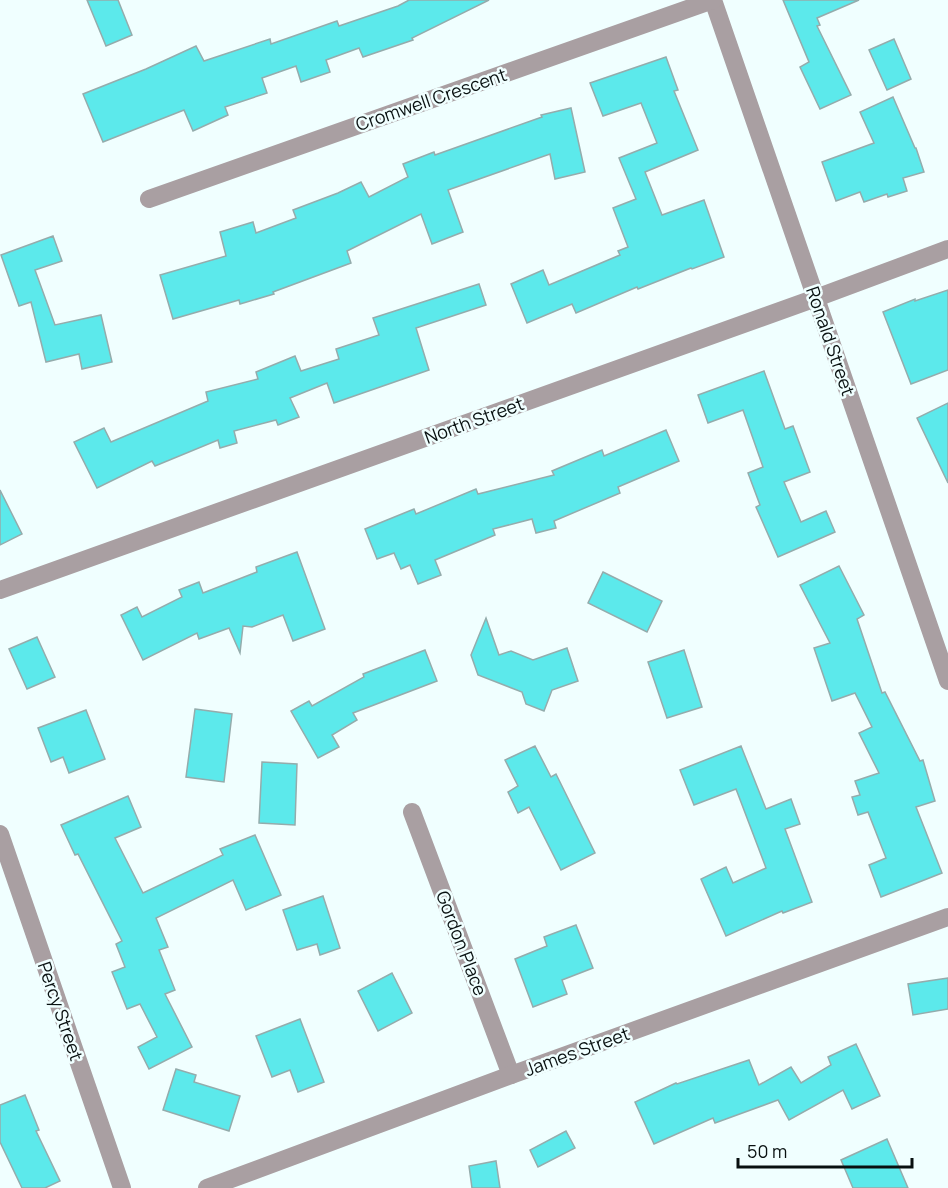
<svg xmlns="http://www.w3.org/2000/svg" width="948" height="1188" viewBox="0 0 948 1188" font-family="Manrope,sans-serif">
<rect width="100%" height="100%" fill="#f0ffff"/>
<g fill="#5ce9eb" stroke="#94acac" stroke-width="1.5">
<path d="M87,0h31l14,35 -26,11z"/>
<path d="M409,0h80l-77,38 1,2 -50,17 -4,-9 -33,12 4,12 -29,10 -5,-16 -34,12 5,15 -42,14 3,8 -35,16 -9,-21 -81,32 -20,-48 63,-25 50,-23 8,15 66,-22 1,5 66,-23 2,5 59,-20z"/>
<path d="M783,0h76l-42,18 3,7 -3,1 34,69 -31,14 -20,-42 9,-5z"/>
<path d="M894,39l17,40 -24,11 -18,-40z"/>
<path d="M666,57l12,33 -4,1 24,59 -53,22 17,43 42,-15 20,57 -32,12 -1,-1 -53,21 -1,-2 -61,26 -4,-9 -45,19 -16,-39 32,-14 6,15 71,-30 -2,-4 10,-4 -15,-39 23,-9 -17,-41 38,-15 -16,-40 -38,13 -13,-33z"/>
<path d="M893,97l22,51h1l8,24 -21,6 4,13 -19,6 -1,-3 -23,8 -4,-10 -24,9 -14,-39 52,-19 -14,-31z"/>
<path d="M571,108l14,64 -30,7 -5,-25 -102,36 15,42 -31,12 -11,-30 -74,37 4,12 -78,29 1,2 -34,10 -1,-4 -66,19 -13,-44 66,-19 -6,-24 33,-10 3,11 40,-15 -3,-8 45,-17 23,-11 8,15 39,-20 -5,-13 31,-12 1,3 107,-38 -1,-2z"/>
<path d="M53,236l9,25 -27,9 20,55 46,-10 11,47 -30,7 -3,-15 -33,8 -15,-60 -12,4 -18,-51z"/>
<path d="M479,284l7,21 -70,23 13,42 -95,33 -7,-20 -37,15 9,19 -21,8 -2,-5 -42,11 3,12 -17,5 -2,-8 -63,26 -3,-5 -55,27 -23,-46 30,-14 7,14 97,-41 -2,-9 52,-13 -2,-7 39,-16 6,15 38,-12 -3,-10 43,-14 -6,-17z"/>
<path d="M948,290v80l-37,14 -28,-72 32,-13v2z"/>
<path d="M764,371l21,58 8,-3 17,46 -26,10 17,40 25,-11 9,21 -57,25 -22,-50 4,-2 -12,-32 15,-6 -20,-57 -35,13 -10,-28z"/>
<path d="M948,403v80l-31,-65z"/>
<path d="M666,430l13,31 -61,26 2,6 -66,28 2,7 -20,5 -4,-14 -39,10 2,6 -60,25 6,15 -23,9 -8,-19 -9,4 -7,-16 -17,6 -12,-30 49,-20 2,5 60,-25 2,5 76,-19 -2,-4 50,-21 2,6z"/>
<path d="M0,490l22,44 -22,11z"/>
<path d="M297,552l28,77 -32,12 -10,-26 -31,12 -9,-1 -3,27 -11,-25 -30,11 -2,-6 -54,27 -22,-45 16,-8 5,10 40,-20 -3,-7 20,-8 4,11 54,-21 -1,-5z"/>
<path d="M839,566l25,49 -7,4 25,74 3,-1 35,69 3,-1 12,41 -19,6 26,66 -61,24 -12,-32 17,-7 -18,-46 -10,3 -6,-18 8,-2 -5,-14 24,-8 -20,-40 13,-6 -17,-34 -23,8 -18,-53 16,-5 -30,-58z"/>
<path d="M603,572l59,29 -15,31 -59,-29z"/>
<path d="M486,618l13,37 12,-4 22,9 34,-12 11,33 -26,9 -8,21 -18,-7 -4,-12 -44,-17 -7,-20z"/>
<path d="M37,637l18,40 -28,12 -18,-40z"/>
<path d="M425,650l12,31 -84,32 4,7 -25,15 7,12 -21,11 -27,-47 18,-10 3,5 52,-29 -1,-3z"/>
<path d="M684,650l18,57 -35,11 -19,-56z"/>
<path d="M195,709l37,5 -8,68 -38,-5z"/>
<path d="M86,710l19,49 -36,14 -6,-16 -12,5 -13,-34z"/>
<path d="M535,746l16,31 5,-3 39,79 -34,17 -32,-63 -11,6 -10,-21 10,-6 -13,-26z"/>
<path d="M741,746l25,63 25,-10 9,25 -15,5 27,73 -29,11 -1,-2 -56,25 -25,-57 25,-12 7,16 33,-15 -30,-79 -42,16 -14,-35z"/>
<path d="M262,762l35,2 -2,61 -36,-2z"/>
<path d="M128,796l13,31 -26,11 28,55 80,-38 -3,-6 35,-14 26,60 -35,15 -13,-30 -77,38 12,29 -9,3 16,40 -10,4 27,53 -43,22 -11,-22 19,-10 -17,-33 -13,5 -15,-37 13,-5 -9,-23 6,-3 -44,-87 -3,1 -14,-30z"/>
<path d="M323,896l17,52 -20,7 -3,-11 -20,6 -14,-40z"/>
<path d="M576,925l17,43 -31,12 5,14 -34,13 -18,-48 32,-13 -3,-9z"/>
<path d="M392,973l20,40 -34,18 -20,-40z"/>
<path d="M948,978v31l-35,6 -5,-31z"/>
<path d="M300,1019l24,63 -26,10 -8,-22 -18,7 -16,-41z"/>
<path d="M856,1044l24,52 -28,13 -9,-19 -54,30 -11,-20 -63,23 -2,-5 -59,26 -19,-42 41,-19 1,1 72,-24 10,25 32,-18 10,16 30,-18 -3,-8z"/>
<path d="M176,1069l20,6 -2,7 46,14 -11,35 -66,-21z"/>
<path d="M25,1095l14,35 -3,1 24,50 -15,7h-23l-22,-46v-37z"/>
<path d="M566,1131l9,17 -37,19 -8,-17z"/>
<path d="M887,1139l21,49h-55l-12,-28z"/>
<path d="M496,1161l4,27h-28l-3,-22z"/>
</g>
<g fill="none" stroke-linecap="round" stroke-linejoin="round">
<g stroke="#a99fa2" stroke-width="18">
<path d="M713,0l235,681"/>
<path d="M149,199l564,-199"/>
<path d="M0,590l816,-292 132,-49"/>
<path d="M412,812l99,263"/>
<path d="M0,834l122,354"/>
<path d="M207,1188l304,-113 437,-158"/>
</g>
</g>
<g text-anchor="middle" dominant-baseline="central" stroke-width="5" stroke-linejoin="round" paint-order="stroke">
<g font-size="18" fill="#081010" stroke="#f0ffff">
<text transform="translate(431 99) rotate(-19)">Cromwell Crescent</text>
<text transform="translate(831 341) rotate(71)">Ronald Street</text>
<text transform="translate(474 420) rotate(-20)">North Street</text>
<text transform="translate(462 943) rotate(69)">Gordon Place</text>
<text transform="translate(61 1011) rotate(71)">Percy Street</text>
<text transform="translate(577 1051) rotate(-20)">James Street</text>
</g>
</g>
<path d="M738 1158v9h174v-9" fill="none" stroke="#081010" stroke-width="3"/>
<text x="747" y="1158" font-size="18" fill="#081010" stroke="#f0ffff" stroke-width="4.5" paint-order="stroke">50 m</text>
</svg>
